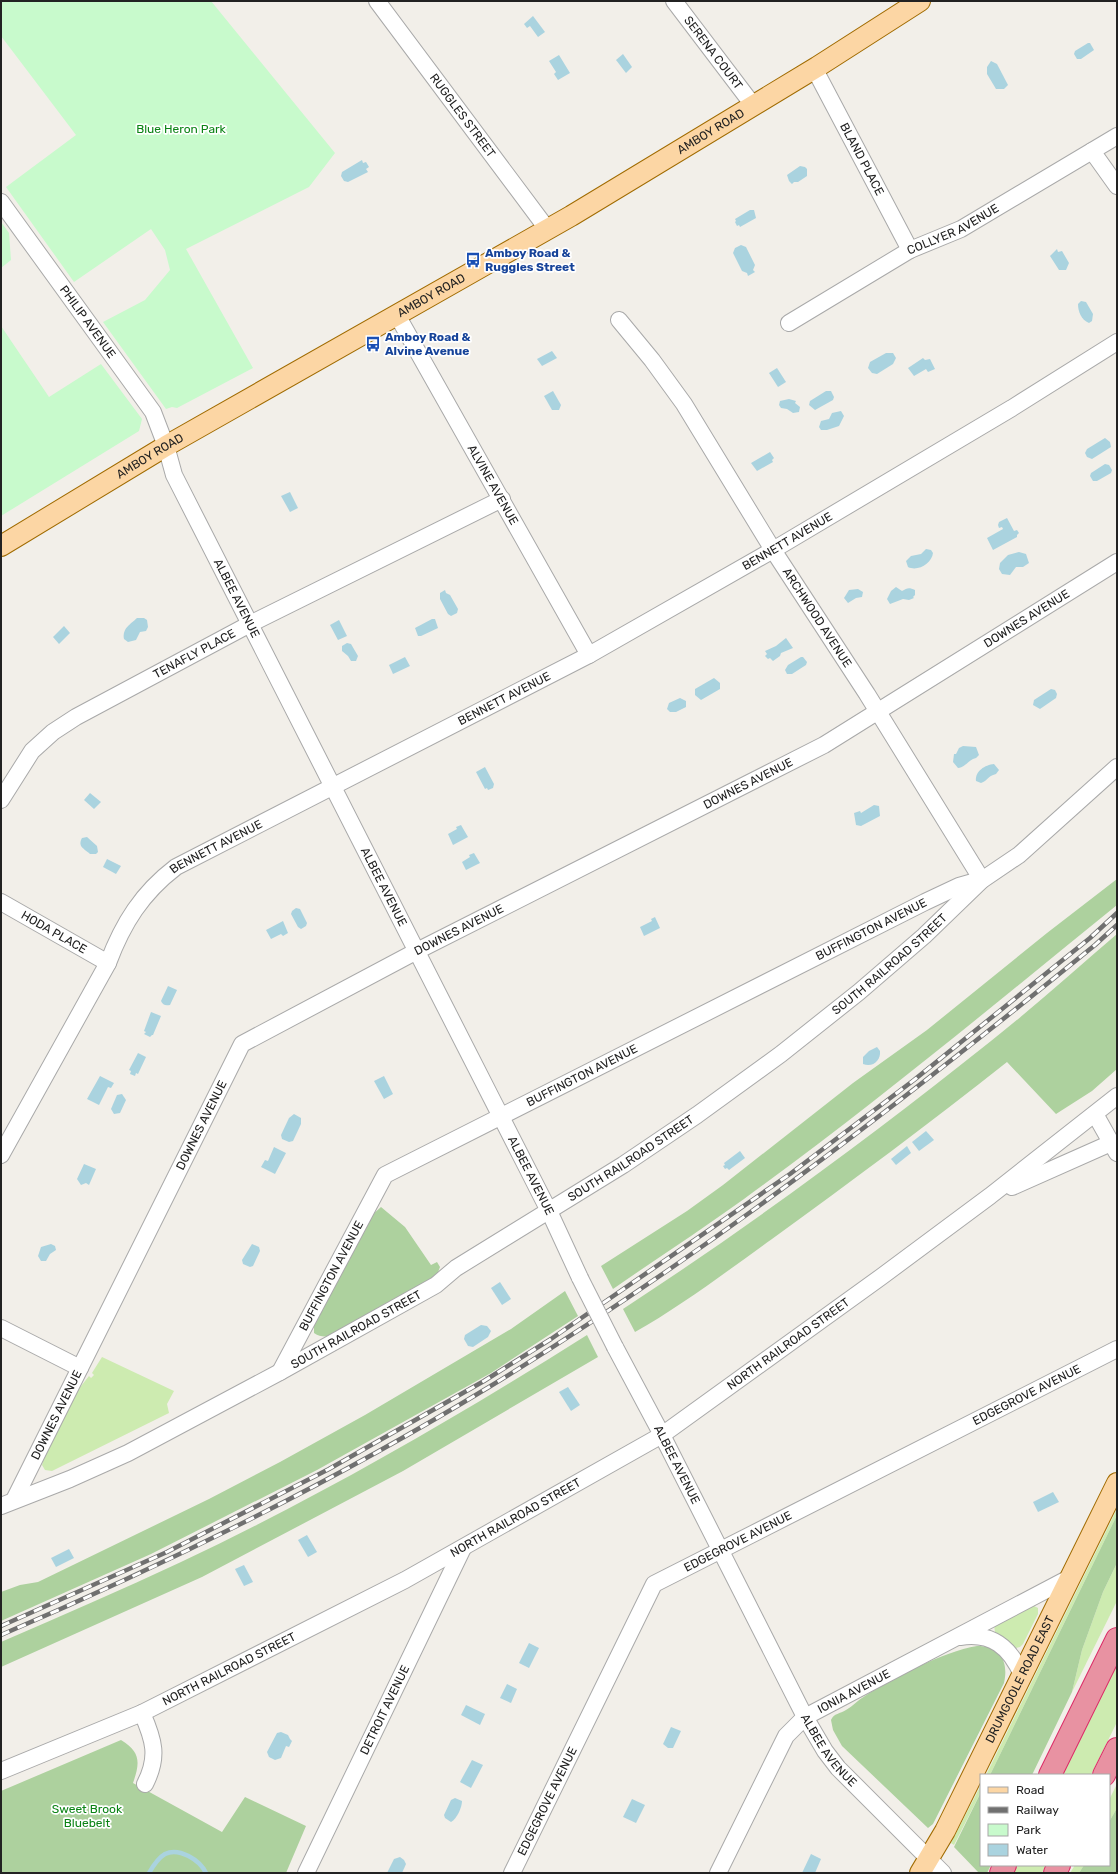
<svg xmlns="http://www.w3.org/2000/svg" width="1118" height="1874" viewBox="0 0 1118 1874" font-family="Rubik,sans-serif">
<rect width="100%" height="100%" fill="#f2efe9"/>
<g fill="#cdebb0">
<path d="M102,1357l72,34 -7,13 2,9 -117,58 -7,-1 -3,-5 2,-7 30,-63 15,-19 2,2 3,-3 -2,-2z"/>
<path d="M1117,1509v6l-127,260h-4z"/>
<path d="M1117,1563v38l-45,91 10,-42 21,-58z"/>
<path d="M1032,1605l6,3v6l-15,30 -3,3 -4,1 -21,-16 -1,-7z"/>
<path d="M1117,1659v63l-26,53h-32z"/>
<path d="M1117,1784v24l-8,14v-22z"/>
<path d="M981,1785v7l-27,53 -3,-2z"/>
<path d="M1015,1865h31l-4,8h-31z"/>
<path d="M1075,1865h9l-5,8h-9z"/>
</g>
<g fill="#add19e">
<path d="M1117,879v26c-123,100 -245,201 -373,294 -43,31 -88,60 -131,90l-12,-23 86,-55 36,-26 130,-102 74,-53 120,-97z"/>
<path d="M1117,934v135l-25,22 -36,23 -49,-52c-77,61 -155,119 -235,177 -45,32 -89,66 -137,93l-12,-23c127,-83 249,-173 368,-268 43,-34 84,-71 126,-107z"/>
<path d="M381,1207l24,20 26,38 6,-3 3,5 -3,8 -106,61c-7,1 -11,1 -17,-3v-8l57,-109z"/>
<path d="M565,1291l13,25 -87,57 -174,97 -166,84 -150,67v-29l19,-7 18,-3 171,-83 71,-37 85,-47 146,-86z"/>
<path d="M587,1335l11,22 -195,114 -201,106 -201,90v-25c60,-26 120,-52 180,-80 140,-66 275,-144 406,-227z"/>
<path d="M1117,1515v48l-14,29 -21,58 -10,42 -40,83h-42z"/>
<path d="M977,1646c23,0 32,15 27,37l-71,141 -5,4 -86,-82 -9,-16 -2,-10c3,-7 9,-6 15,-10 7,-4 12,-10 19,-14 30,-19 77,-44 112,-50z"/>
<path d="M121,1740c20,12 19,23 12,43l89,49 23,-35 61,29 -20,47h-285v-82z"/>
<path d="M981,1792v73h10l-4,8h-8l-25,-26z"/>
<path d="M1117,1808v65h-38l5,-8h25v-43z"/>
</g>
<g fill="#c8facc">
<path d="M1,1h210l124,152 -26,34 -123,62 67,119 -76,40 -5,-1 -6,2 -63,-87 42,-22 25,-30 -5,-20 -14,-21 -77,53 -68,-95 70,-52 -75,-99z"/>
<path d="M1,222l8,11 2,27 -10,8z"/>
<path d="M1,326l48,71 52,-33 41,55 -3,12 -138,85z"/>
</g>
<g fill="#aad3df">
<path d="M533,16l12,16 -7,5 -8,-11 -3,2 -3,-4z"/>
<path d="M1088,43h2l4,7 -13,9h-4l-3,-5 1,-3z"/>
<path d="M623,54l9,13 -6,6 -10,-13z"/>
<path d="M559,55l11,18 -12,7 -4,-6 2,-2 -7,-11z"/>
<path d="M991,61l6,3 11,21 -4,4h-8l-9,-15v-7z"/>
<path d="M362,160l1,3 3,-1 3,5 -3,2 2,3 -20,10 -4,-1 -3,-5 1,-4z"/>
<path d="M800,166l5,1 2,2v7l-9,6h-4l-2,2 -3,-3 -2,-6z"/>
<path d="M750,210h4l2,8 -16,9 -1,-2 -2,1 -2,-4 1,-1 -1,-2z"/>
<path d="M741,245l5,2 9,18 -2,5 2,2 -7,4 -1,-3 -5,-2 -9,-18 2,-5z"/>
<path d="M1057,249l1,3 4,-1 7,12 -3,7h-7l-9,-14z"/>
<path d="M1081,301l5,1 7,12 -1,7 -3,2c-8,-3 -11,-12 -11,-19z"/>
<path d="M552,351l5,7 -15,8 -5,-7z"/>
<path d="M886,353h7l3,5 -3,6 -16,10 -5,-1 -4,-5 2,-6z"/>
<path d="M923,358l2,2 5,-1 5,10 -7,3 -2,-3 -12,7 -6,-8z"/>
<path d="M777,368l9,14 -8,5 -9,-14z"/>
<path d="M553,391l8,14 -2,5h-7l-8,-14z"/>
<path d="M826,391h5l3,6 -1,3 -18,10 -6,-5 1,-4z"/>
<path d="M789,399l7,2 -1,2 5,4 -1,5 -6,1 -6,-4 -6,-1 -2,-3 1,-4z"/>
<path d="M841,411l3,5 -5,10 -12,4h-6l-2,-3 2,-6 8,-2 3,-6z"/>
<path d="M1105,438l5,4 1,5 -19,12 -5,-2 -2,-4 2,-4z"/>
<path d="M770,452l4,6 -2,2 1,2 -16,9 -6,-8z"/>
<path d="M1105,464l4,1 3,5 -1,3 -14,8h-4l-3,-5 1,-3z"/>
<path d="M290,492l8,16 -8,4 -9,-16z"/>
<path d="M1007,518l7,13 3,-1 2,3 -2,2v2l-24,13 -6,-12 16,-9 -1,-2 -3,1 -1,-3 1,-3z"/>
<path d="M926,549l5,1 2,3c-1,10 -15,19 -25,14l-2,-6 5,-5 10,-2z"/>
<path d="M1019,552l7,2 3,9 -6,4h-7l-6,8 -8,-1 -3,-5 1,-6 8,-8z"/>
<path d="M896,587l6,4c5,-3 7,-4 13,-1v5l-2,2 1,1 -5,2 -6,-1 -13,5 -3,-5 4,-8z"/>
<path d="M858,589l5,3 -1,5 -6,1 -8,5 -4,-5 5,-8z"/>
<path d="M445,590l1,3 4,2 8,14 -1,4 -6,3 -3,-2 -8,-15v-6z"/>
<path d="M137,618h7l3,2 1,7 -2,4 -6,1 -4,8 -8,2 -4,-3c-2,-11 7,-15 13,-21z"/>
<path d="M432,619h3l3,9 -17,8h-3l-3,-8z"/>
<path d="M339,620l8,16 -9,4 -8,-15z"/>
<path d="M64,626l6,7 -11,11 -6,-7z"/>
<path d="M786,638l7,10 -12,5 -1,3 -7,5 -3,-3 -2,1 -3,-3 2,-2 -2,-3 11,-5z"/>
<path d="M347,643l4,1 7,12 -2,5h-5l-3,-5 -6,-5v-5z"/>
<path d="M405,657l5,9 -17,8 -4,-9z"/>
<path d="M801,657h2l4,5 -1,3 -14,9h-5l-2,-4 3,-5z"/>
<path d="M714,678l6,5v6l-19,11 -6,-5v-6z"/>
<path d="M1051,689l4,1 2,4 -1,4 -16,11 -7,-4 1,-5z"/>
<path d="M680,698l6,3v6l-10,5h-6l-3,-3 2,-6z"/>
<path d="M963,746l13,1 3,8 -3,3c-8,2 -10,9 -18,10l-5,-6 1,-8h2l3,-6z"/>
<path d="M994,764l5,6 -3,4c-9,2 -8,7 -15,9l-5,-2c-1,-10 9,-16 18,-17z"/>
<path d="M485,767l9,17 -1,4 -5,2 -1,-2 -2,1 -9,-17z"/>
<path d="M90,793l11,9 -7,7 -10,-9z"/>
<path d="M874,805l5,1 1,10 -19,10 -5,-1 -2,-12 6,-2 1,2z"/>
<path d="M461,825l7,12 -15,8 -5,-11 9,-5 -1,-2z"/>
<path d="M87,837l10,9 1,6 -2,2h-6c-5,-5 -13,-7 -8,-16z"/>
<path d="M474,853l6,10 -14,7 -4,-8 8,-5 -1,-2z"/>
<path d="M107,859l14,7 -5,8 -13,-7z"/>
<path d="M296,908l4,1 7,14 -1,3 -5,3 -3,-2 -7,-13 1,-3z"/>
<path d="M655,917l5,11 -16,8 -4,-9 12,-6 -1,-2z"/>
<path d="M283,921l5,12 -5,3 -2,-2 -10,5 -5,-9z"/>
<path d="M168,986l9,4 -7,15c-5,1 -7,0 -9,-4z"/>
<path d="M151,1012l10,4 -8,19h-1l-2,2 -6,-3 2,-2 -2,-1z"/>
<path d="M877,1047l3,4c1,9 -7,17 -17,13v-7l6,-6z"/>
<path d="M138,1053l8,4 -8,17 -2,-1 -1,3 -5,-2 1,-3 -2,-1z"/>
<path d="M100,1076l14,7 -3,5 -3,-1 -9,18 -12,-6z"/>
<path d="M384,1076l9,18 -9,5 -10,-18z"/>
<path d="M122,1094l4,6 -6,13 -6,1 -3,-5 6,-14z"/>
<path d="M294,1114l7,4v6l-8,17 -4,1 -7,-3 -1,-4 8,-17z"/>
<path d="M926,1131l8,9 -15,11 -7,-9z"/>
<path d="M907,1146l4,7 -15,12 -5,-6z"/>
<path d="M274,1147l12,6 -11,21 -14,-7 4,-7 3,1z"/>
<path d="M740,1151l5,7 -16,12 -2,-2 -2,1 -2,-3 2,-1 -1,-2z"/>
<path d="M84,1164l12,5 -7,16 -3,-2 -5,2 -4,-6z"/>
<path d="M51,1244l4,2 1,4 -6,4 -4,7h-5l-3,-5 3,-9z"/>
<path d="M252,1244l7,3 1,4 -7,15 -3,1 -7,-3 -1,-4z"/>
<path d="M500,1282l11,17 -9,6 -11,-17z"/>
<path d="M481,1325l6,1 4,5 -3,6 -15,10 -5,-1 -4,-7 1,-4z"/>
<path d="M568,1387l12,18 -9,6 -12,-19z"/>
<path d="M1053,1492l6,10 -21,10 -5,-10z"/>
<path d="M307,1535l10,17 -9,5 -10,-17z"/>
<path d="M69,1549l5,9 -18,9 -5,-9z"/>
<path d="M244,1565l9,17 -9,4 -9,-17z"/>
<path d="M529,1643l10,5 -10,20 -10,-5z"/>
<path d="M507,1684l10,5 -6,14 -11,-5z"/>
<path d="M466,1705l19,9 -5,11 -19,-10z"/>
<path d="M671,1727l10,4 -8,17h-5l-5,-4z"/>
<path d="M281,1732l7,3 2,4 2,2 -3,6 -3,-1 -5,12 -6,2 -6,-3 -2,-5 10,-19z"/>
<path d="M472,1760l11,5 -12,23 -11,-6z"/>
<path d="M455,1798l7,3c0,6 -5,18 -11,21l-6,-4 -1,-3 7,-15z"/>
<path d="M632,1799l13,6 -9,18 -13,-6z"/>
<path d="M811,1854l10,5 -6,14h-13z"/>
<path d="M400,1857l4,3 2,4 -4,9h-15l7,-14z"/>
</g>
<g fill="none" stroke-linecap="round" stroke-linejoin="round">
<path stroke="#aad3df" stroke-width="4.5" d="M149,1873c4,-7 9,-15 16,-19 14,-7 35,6 41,19"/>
<g stroke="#a9a9a9" stroke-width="18">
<g id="minor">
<path id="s1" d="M377,1l171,229"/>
<path id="s2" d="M674,1l79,104"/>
<path id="s3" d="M814,68l96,182"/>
<path d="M1092,151l25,35"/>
<path id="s4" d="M1,202l152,210 13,34 8,29 375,736 31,67"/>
<path id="s5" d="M397,315l192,340"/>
<path id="s6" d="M619,320l33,40 32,44 89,146 94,144 115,186"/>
<path id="s7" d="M789,323l121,-73 51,-21 156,-93"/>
<path id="s8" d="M1,800l31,-49 21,-19 23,-15 174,-93 252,-125"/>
<path id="s9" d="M1,902l107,61"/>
<path d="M1095,1114l22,39"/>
<path id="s10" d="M1,1155l107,-192c15,-40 34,-70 68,-96l413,-212 184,-105 239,-142 105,-66"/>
<path d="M1012,1187l99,-44"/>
<path d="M1,1328l79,40"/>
<path id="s11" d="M615,1347l47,88 143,282 20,34 13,17 105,105"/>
<path id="s12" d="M280,1372l105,-197 540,-273 34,-16 21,-6"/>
<path id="s13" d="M14,1500l228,-456 173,-92 409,-207 293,-183"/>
<path id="s14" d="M1,1506l69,-27 58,-26 152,-81 156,-87 20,-17 167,-103 74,-50 84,-61 78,-62 65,-56 58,-56 37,-25 98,-88"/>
<path d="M960,1637c32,-5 50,10 62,38"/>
<path d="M142,1713c12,27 17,44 3,71"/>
<path id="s15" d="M1,1771l141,-58 263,-133 257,-145 219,-158 109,-81 127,-100"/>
<path id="s16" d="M306,1873l157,-325"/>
<path id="s17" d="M512,1873l142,-289 463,-235"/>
<path id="s18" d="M718,1873l68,-137 19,-19 266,-140"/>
</g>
</g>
<g stroke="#a06b00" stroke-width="22">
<g id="major">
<path id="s19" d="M1,546l165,-100 405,-230 246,-149 103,-66"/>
<path id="s20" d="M920,1873l25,-42 172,-348"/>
</g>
</g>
<g stroke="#dc2a67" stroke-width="24">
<g id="highway">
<path d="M1050,1775l67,-136"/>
<path d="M1104,1775l13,-26"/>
<path d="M1001,1873l4,-8"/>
<path d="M1055,1873l4,-8"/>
</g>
</g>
<use href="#minor" stroke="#fff" stroke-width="16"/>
<use href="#major" stroke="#fcd6a4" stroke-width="20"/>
<use href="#highway" stroke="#e892a2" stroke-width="22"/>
<g stroke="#707070" stroke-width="4.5">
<g id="rail">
<path d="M1,1626l166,-74 162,-83 155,-88 67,-42 239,-165 124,-94 176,-142 27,-25"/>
<path d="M1,1635c168,-72 332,-153 488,-248 214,-131 412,-284 606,-442l22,-20"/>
</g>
</g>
<use href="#rail" stroke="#fff" stroke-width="3" stroke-dasharray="9" stroke-linecap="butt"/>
<g stroke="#a9a9a9" stroke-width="18" stroke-linecap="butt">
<path id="minor-bridge" d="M580,1278l35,69"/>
</g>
<use href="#minor-bridge" stroke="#fff" stroke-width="16"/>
</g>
<defs>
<g id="bus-bare" transform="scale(1.2)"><path d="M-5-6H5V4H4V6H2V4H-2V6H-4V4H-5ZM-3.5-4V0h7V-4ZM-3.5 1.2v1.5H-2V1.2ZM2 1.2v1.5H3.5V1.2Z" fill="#1a4fb4" stroke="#fff" stroke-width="2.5" paint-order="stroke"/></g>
</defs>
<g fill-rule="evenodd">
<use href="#bus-bare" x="473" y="260"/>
<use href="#bus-bare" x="373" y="344"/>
</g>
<g text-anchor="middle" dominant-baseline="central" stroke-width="3.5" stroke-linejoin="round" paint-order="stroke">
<g font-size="12" fill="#222" stroke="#fff">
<text stroke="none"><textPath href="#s2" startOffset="65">SERENA COURT</textPath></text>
<text stroke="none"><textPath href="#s1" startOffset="143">RUGGLES STREET</textPath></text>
<text stroke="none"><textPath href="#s19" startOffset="822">AMBOY ROAD</textPath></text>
<text stroke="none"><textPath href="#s3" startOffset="103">BLAND PLACE</textPath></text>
<text stroke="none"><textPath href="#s7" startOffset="189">COLLYER AVENUE</textPath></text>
<text stroke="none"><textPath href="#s19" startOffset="498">AMBOY ROAD</textPath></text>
<text stroke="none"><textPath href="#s4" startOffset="148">PHILIP AVENUE</textPath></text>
<text stroke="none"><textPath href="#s19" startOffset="174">AMBOY ROAD</textPath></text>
<text stroke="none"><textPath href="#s5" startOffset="195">ALVINE AVENUE</textPath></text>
<text stroke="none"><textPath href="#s10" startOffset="1032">BENNETT AVENUE</textPath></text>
<text stroke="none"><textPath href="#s4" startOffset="464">ALBEE AVENUE</textPath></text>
<text stroke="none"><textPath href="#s6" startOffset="358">ARCHWOOD AVENUE</textPath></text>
<text stroke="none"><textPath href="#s13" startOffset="1403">DOWNES AVENUE</textPath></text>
<text stroke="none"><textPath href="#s8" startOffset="248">TENAFLY PLACE</textPath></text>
<text stroke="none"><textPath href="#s10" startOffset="708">BENNETT AVENUE</textPath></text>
<text stroke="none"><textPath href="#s13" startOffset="1079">DOWNES AVENUE</textPath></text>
<text stroke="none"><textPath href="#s10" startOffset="384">BENNETT AVENUE</textPath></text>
<text stroke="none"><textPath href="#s4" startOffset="788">ALBEE AVENUE</textPath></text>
<text stroke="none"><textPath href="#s12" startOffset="768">BUFFINGTON AVENUE</textPath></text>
<text stroke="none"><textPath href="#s13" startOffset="755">DOWNES AVENUE</textPath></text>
<text stroke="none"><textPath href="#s9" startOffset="61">HODA PLACE</textPath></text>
<text stroke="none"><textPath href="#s14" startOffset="1045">SOUTH RAILROAD STREET</textPath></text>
<text stroke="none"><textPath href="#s12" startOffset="444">BUFFINGTON AVENUE</textPath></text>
<text stroke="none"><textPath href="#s13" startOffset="419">DOWNES AVENUE</textPath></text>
<text stroke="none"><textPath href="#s14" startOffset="721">SOUTH RAILROAD STREET</textPath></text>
<text stroke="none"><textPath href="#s4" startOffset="1112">ALBEE AVENUE</textPath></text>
<text stroke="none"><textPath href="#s12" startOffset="109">BUFFINGTON AVENUE</textPath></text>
<text stroke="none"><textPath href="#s14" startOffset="397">SOUTH RAILROAD STREET</textPath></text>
<text stroke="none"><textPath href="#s15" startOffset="898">NORTH RAILROAD STREET</textPath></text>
<text stroke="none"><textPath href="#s17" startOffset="740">EDGEGROVE AVENUE</textPath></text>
<text stroke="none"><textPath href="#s13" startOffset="95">DOWNES AVENUE</textPath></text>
<text stroke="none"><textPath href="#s11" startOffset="133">ALBEE AVENUE</textPath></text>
<text stroke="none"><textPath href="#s15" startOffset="574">NORTH RAILROAD STREET</textPath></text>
<text stroke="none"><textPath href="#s17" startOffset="416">EDGEGROVE AVENUE</textPath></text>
<text stroke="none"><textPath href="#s15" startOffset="250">NORTH RAILROAD STREET</textPath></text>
<text stroke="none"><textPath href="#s20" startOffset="218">DRUMGOOLE ROAD EAST</textPath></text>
<text stroke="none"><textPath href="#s18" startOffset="235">IONIA AVENUE</textPath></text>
<text stroke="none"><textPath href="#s16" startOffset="181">DETROIT AVENUE</textPath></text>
<text stroke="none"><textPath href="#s11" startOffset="457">ALBEE AVENUE</textPath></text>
<text stroke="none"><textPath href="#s17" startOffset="80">EDGEGROVE AVENUE</textPath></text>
</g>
<g font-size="12" fill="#0c8416" stroke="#fff">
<text x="181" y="129">Blue Heron Park</text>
<text x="87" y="1809">Sweet Brook<tspan x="87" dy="14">Bluebelt</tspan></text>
</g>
<g font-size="12" font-weight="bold" fill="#164399" stroke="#fff" text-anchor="start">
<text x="485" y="253">Amboy Road &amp;<tspan x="485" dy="14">Ruggles Street</tspan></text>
<text x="385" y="337">Amboy Road &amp;<tspan x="385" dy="14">Alvine Avenue</tspan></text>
</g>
</g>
<rect width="1118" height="1874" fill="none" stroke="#222222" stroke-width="4"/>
<rect x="980" y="1774" width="130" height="92" fill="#ffffff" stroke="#a7a7a7"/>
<rect x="988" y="1787" width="20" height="6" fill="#fcd6a4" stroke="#a7a7a7"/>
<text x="1016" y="1794" font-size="12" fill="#222222">Road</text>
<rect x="988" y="1807" width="20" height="6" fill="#707070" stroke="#a7a7a7"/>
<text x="1016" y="1814" font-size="12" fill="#222222">Railway</text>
<rect x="988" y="1824" width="20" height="12" fill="#c8facc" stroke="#a7a7a7"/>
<text x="1016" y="1834" font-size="12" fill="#222222">Park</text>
<rect x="988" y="1844" width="20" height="12" fill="#aad3df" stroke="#a7a7a7"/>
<text x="1016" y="1854" font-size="12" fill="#222222">Water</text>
</svg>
